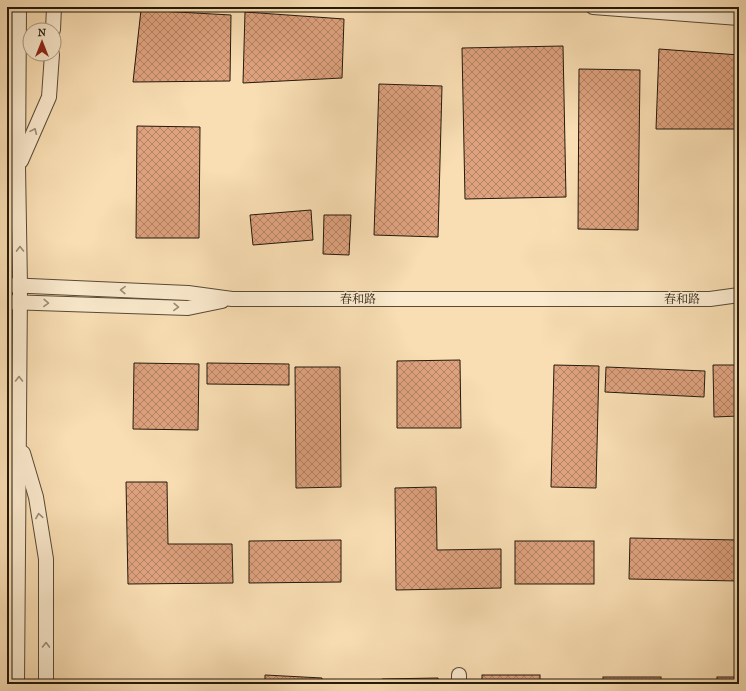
<svg xmlns="http://www.w3.org/2000/svg" width="746" height="691" viewBox="0 0 746 691" font-family="'IM FELL French Canon','Noto Serif SC',serif">
<defs>
<pattern id="building-cross-hatch" width="8" height="8" patternUnits="userSpaceOnUse"><rect width="8" height="8" fill="#dea27e"/><path d="M0 0l8 8M0 8l8-8" fill="none" stroke="#b48366"/></pattern>
</defs>
<rect width="100%" height="100%" fill="#f9deb3"/>
<filter id="stains"><feTurbulence type="fractalNoise" baseFrequency=".005" numOctaves="4"/><feColorMatrix values="0 0 0 0 .2 0 0 0 0 .09 0 0 0 0 .02 0 0 0 .5 -.17"/></filter>
<radialGradient id="worn" r=".72"><stop offset=".6" stop-color="#630" stop-opacity="0"/><stop offset="1" stop-color="#630" stop-opacity=".3"/></radialGradient>
<g fill="url(#building-cross-hatch)" stroke="#23190c">
<path d="M141,10l90,5 -1,66 -97,1z"/>
<path d="M245,12l99,7 -2,59 -99,5z"/>
<path d="M563,46l3,151 -101,2 -3,-151z"/>
<path d="M659,49l80,6v74h-83z"/>
<path d="M579,69l61,1 -2,160 -60,-1z"/>
<path d="M379,84l63,2 -4,151 -64,-2z"/>
<path d="M137,126l63,1 -1,111h-63z"/>
<path d="M311,210l2,30 -60,5 -3,-30z"/>
<path d="M324,215h27l-2,40 -26,-1z"/>
<path d="M460,360l1,68h-64v-67z"/>
<path d="M134,363l65,1 -1,66 -65,-1z"/>
<path d="M207,363l82,1v21l-82,-1z"/>
<path d="M554,365l45,1 -3,122 -45,-1z"/>
<path d="M713,365h26v51l-25,1z"/>
<path d="M295,367h45l1,120 -45,1z"/>
<path d="M606,367l99,4 -1,26 -99,-5z"/>
<path d="M126,482h41l1,62h64l1,39 -105,1z"/>
<path d="M436,487l1,63 64,-1v39l-105,2 -1,-102z"/>
<path d="M630,538l109,2v41l-110,-2z"/>
<path d="M341,540v42l-92,1v-42z"/>
<rect x="515" y="541" width="79" height="43"/>
<path d="M265,675l57,3v6h-57z"/>
<rect x="482" y="675" width="58" height="9"/>
<rect x="603" y="677" width="58" height="7"/>
<rect x="717" y="677" width="22" height="7"/>
<path d="M438,678l1,6h-57v-5z"/>
<path d="M147,682l51,2h-51z"/>
</g>
<g fill="none" stroke-linecap="round" stroke-linejoin="round">
<g stroke="#584a36" stroke-width="16">
<g id="minor">
<path d="M593,7l146,11"/>
<path d="M53,30l1,-23"/>
<path d="M21,161l28,-64 3,-43"/>
<path d="M7,285l181,8 44,6h478l29,-4"/>
<path d="M7,302l181,6 34,-7"/>
<path d="M23,453l13,44 10,62v125"/>
<path d="M17,684l3,-398 -2,-120 1,-159"/>
<path d="M459,684v-9"/>
</g>
</g>
<use href="#minor" stroke="#fbeace" stroke-width="14"/>
</g>
<defs><path id="oneway-chevron" d="M-2-3.5L2.5 0L-2 3.5" fill="none" stroke-width="1.6" stroke-linecap="round" stroke-linejoin="round"/></defs>
<g stroke="#9a8c77">
<use href="#oneway-chevron" transform="translate(34 131) rotate(-66)"/>
<use href="#oneway-chevron" transform="translate(20 249) rotate(-91)"/>
<use href="#oneway-chevron" transform="translate(123 290) rotate(-178)"/>
<use href="#oneway-chevron" transform="translate(46 303) rotate(2)"/>
<use href="#oneway-chevron" transform="translate(176 307) rotate(2)"/>
<use href="#oneway-chevron" transform="translate(19 379) rotate(-90)"/>
<use href="#oneway-chevron" transform="translate(39 516) rotate(-99)"/>
<use href="#oneway-chevron" transform="translate(46 645) rotate(-89)"/>
</g>
<g text-anchor="middle" dominant-baseline="central" stroke-width="3" stroke-linejoin="round" paint-order="stroke">
<g font-size="12" fill="#23190c" stroke="#fbeace">
<text x="358" y="299">春和路</text>
<text x="682" y="299">春和路</text>
</g>
</g>
<rect width="746" height="691" fill="none" stroke="#f9deb3" stroke-width="24"/>
<rect x="8" y="8" width="730" height="675" fill="none" stroke="#23190c" stroke-width="2"/>
<rect x="12" y="12" width="722" height="667" fill="none" stroke="#23190c"/>
<g transform="translate(42 42)"><circle r="19" fill="#fbeace" stroke="#a59680"/>
<path d="M0-3L7 15L0 10L-7 15Z" fill="#8f2418"/>
<text y="-6" font-size="11" font-weight="bold" text-anchor="middle" fill="#23190c">N</text>
</g>
<rect width="100%" height="100%" filter="url(#stains)"/>
<rect width="100%" height="100%" fill="url(#worn)"/>
</svg>
